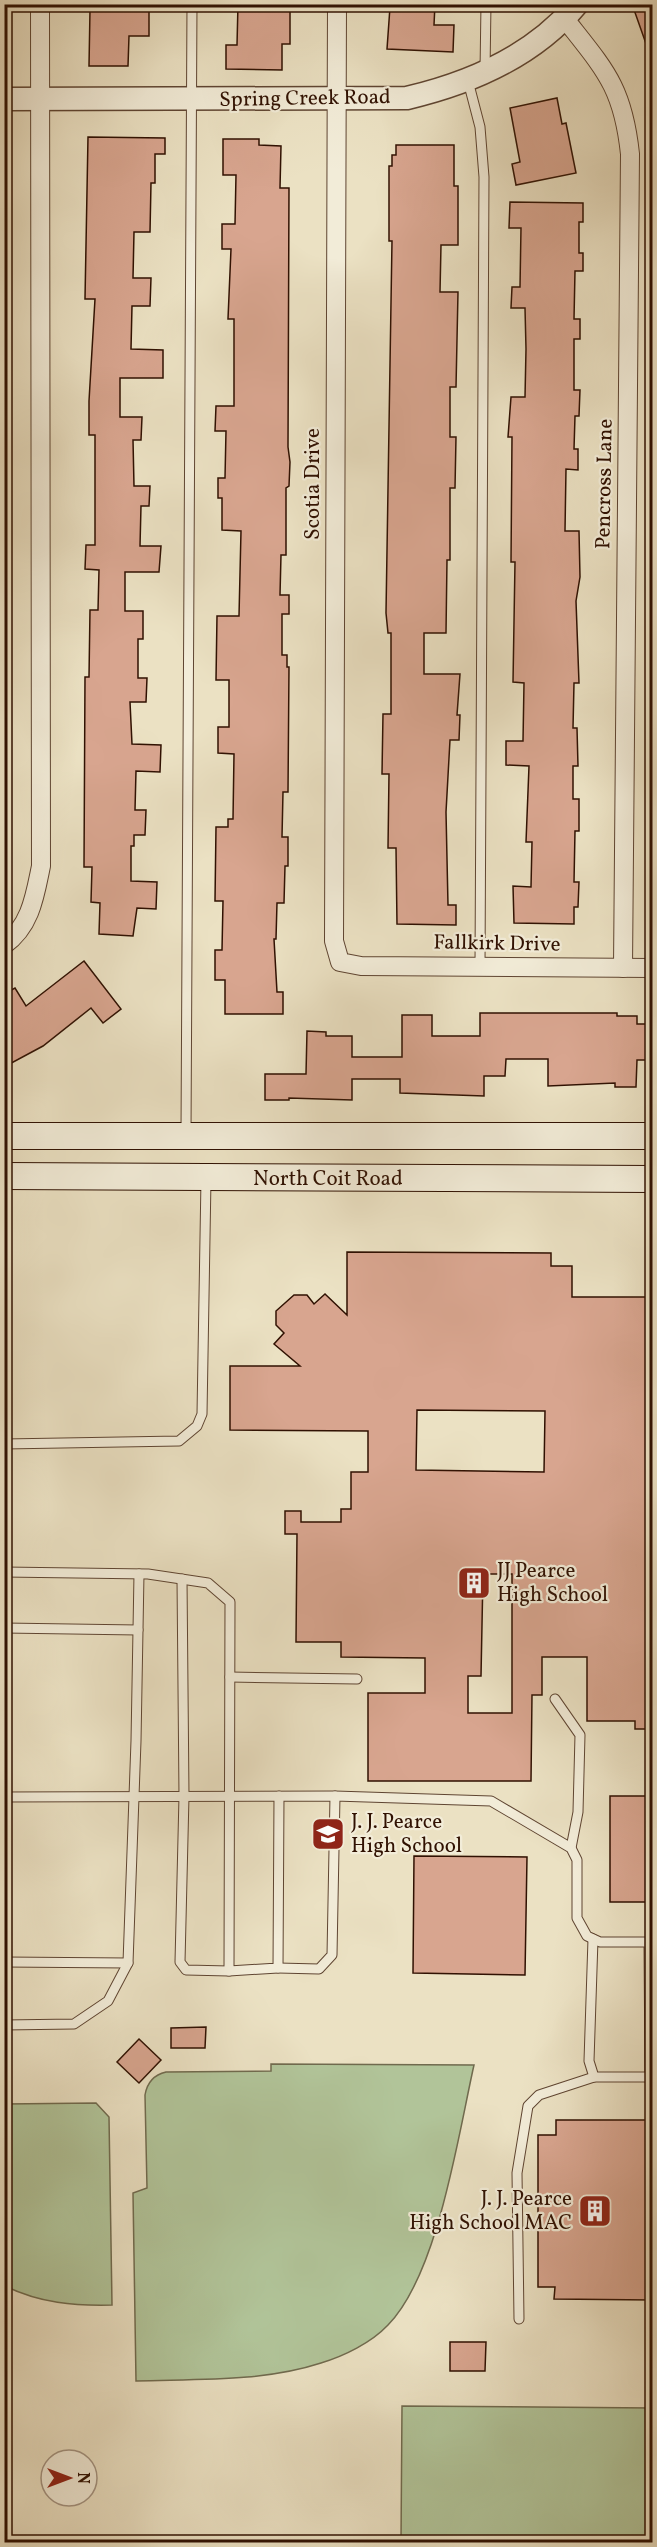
<svg xmlns="http://www.w3.org/2000/svg" width="657" height="2547" viewBox="0 0 657 2547" font-family="Vollkorn,serif">
<rect width="100%" height="100%" fill="#ebe1c3"/>
<filter id="stains"><feTurbulence type="fractalNoise" baseFrequency=".00333" numOctaves="4"/><feColorMatrix values="0 0 0 0 .2 0 0 0 0 .09 0 0 0 0 .02 0 0 0 .5 -.17"/></filter>
<radialGradient id="worn" r=".72"><stop offset=".6" stop-color="#630" stop-opacity="0"/><stop offset="1" stop-color="#630" stop-opacity=".3"/></radialGradient>
<g fill="#b1c499" stroke="#706a4e" stroke-width="1.5">
<path d="M271,2064l203,1c-16,71 -36,209 -86,260 -17,18 -44,31 -67,38 -58,19 -124,16 -185,18l-3,-188 14,-5 -2,-93c2,-12 8,-20 21,-23l105,-1z"/>
<path d="M96,2103l13,14 3,188c-38,1 -72,-2 -107,-19v-182z"/>
<path d="M402,2406l250,2v134h-251z"/>
</g>
<g fill="#d8a58f" stroke="#301102" stroke-width="1.5" fill-rule="evenodd">
<path d="M238,4h45v7h7v33h-8v26l-56,-1v-24h11z"/>
<path d="M393,4h42l-1,21h20l-1,27 -66,-3 3,-42z"/>
<path d="M632,4h20v51h-2z"/>
<path d="M90,10h59v26h-20l-1,30h-39z"/>
<path d="M557,98l5,26 4,-1 10,50 -60,12 -4,-21 8,-2 -10,-54z"/>
<path d="M88,137l77,1v16h-10v29h-4l-1,49h-16l-1,46h18l-1,28h-18l-1,43 32,1v28h-43v39h22l-1,23h-8l1,46h16l-1,20h-8l-1,40h21l-2,26h-34v39h18v28h-5v39h9l-1,24h-16l2,42 29,1 -1,27 -24,-1 -1,39h11l-1,25h-11v11h-3v35l26,1 -1,27 -19,-1 -4,28 -34,-2 1,-31 -9,-1 1,-35h-8l1,-190h4l1,-67h8l1,-40 -14,-1 1,-24h9v-110h-6v-34l6,-102h-10z"/>
<path d="M223,139h36v6l22,1 -1,42h9l-1,259 2,15 -1,24 -3,2v67h-5l-1,40h9v19h-7v41h5v12h2l-1,125h-5l-1,45h6v29h-3l-1,37h-7l-1,36h-2l3,53h6v22h-58v-34h-10v-30h7l1,-49h-8l1,-74h12v-8h5l1,-65 -16,-1v-26h11v-47h-13l1,-64h22l2,-85 -19,-1v-32h-4v-20h7l1,-47h-11l1,-25h18v-87h-6l3,-70h-9v-25h13l1,-49h-13z"/>
<path d="M396,145h58v41h4v59h-17l-1,47h18l-2,95h-6v50h6l-1,51h-5v72h-3l-1,73h-22v41h36l-3,41h3l-1,25h-9l-4,72 2,93h8v20l-59,-1 -1,-76h-8l1,-74h-7l1,-60h8v-81h-3l-2,-20 6,-372h-3v-75h3v-11h4z"/>
<path d="M510,202l73,1v19h-4v31h4v18h-8l-1,48h6v20h-6v51h6l-1,26h-4l-1,33h4v21l-12,-1 -1,62h14l1,46 -4,24 3,82h-5l-1,45h4l1,38h-5v33h6v32h-4l-1,51h5l-1,25h-4v17l-60,-1 -1,-37 18,1 1,-45h-6l3,-76 -23,-1v-24h17l1,-58 -11,-1 2,-120h-4l1,-125h-4l3,-40h14l1,-48 -1,-41h-14l1,-21h8l1,-59h-12z"/>
<path d="M84,961l37,48 -18,14 -12,-15 -48,38 -39,21v-73l11,-6 11,18z"/>
<path d="M480,1013h137v3h20v8h11l2,36h-13l-1,27h-21v-4l-67,3v-27h-42l-1,17h-21v20l-84,-3v-14h-48v21l-63,-2v2h-24v-26h41l1,-43 19,1v4h26v21h50v-42h30v21h48z"/>
<path d="M347,1252l204,1v13h21v31h80v432h-17v-8h-48v-64h-45v38h-10l-1,86h-163v-88h57v-35l-84,-1v-15h-45l1,-108h-12v-23h16v11h40v-13h10v-37h17v-41l-138,-1v-64h70l-26,-22 10,-11 -8,-8v-14l18,-16h13l7,9 11,-10 22,21zM417,1410l128,1 -1,61 -128,-2zM483,1574h29v139h-44v-37h13z"/>
<rect x="610" y="1796" width="42" height="106"/>
<path d="M414,1856l113,1 -2,118 -112,-2z"/>
<path d="M206,2027l-1,21h-34v-20z"/>
<path d="M139,2039l22,21 -22,23 -22,-21z"/>
<path d="M556,2120h96v180l-98,-1 1,-12h-17v-152h18z"/>
<path d="M450,2342h36l-1,29h-35z"/>
</g>
<g fill="none" stroke-linecap="round" stroke-linejoin="round">
<g stroke="#5f4532" stroke-width="11">
<g id="service">
<path d="M485,71l1,-67"/>
<path d="M468,81l12,46 4,50 -4,790"/>
<path d="M186,1133l6,-1129"/>
<path d="M4,1444l175,-3 18,-15 5,-12 4,-235"/>
<path d="M4,1572l144,2 60,9 22,19 -1,369 49,-3 1,-172"/>
<path d="M182,1579l2,217 -4,166 6,8 43,1"/>
<path d="M4,1628l134,2"/>
<path d="M230,1677l127,2"/>
<path d="M555,1699l25,36 -2,77 -7,36"/>
<path d="M4,1797l331,-1 156,5 80,47 6,12v58l10,18 13,6h52"/>
<path d="M593,1939l-4,122 5,16h58"/>
<path d="M649,1942l1,135"/>
<path d="M4,1962l124,1"/>
<path d="M278,1968l41,1 13,-14 3,-159"/>
<path d="M4,2025l70,-1 34,-23 20,-38 8,-222 3,-167"/>
<path d="M519,2319l-2,-146 11,-67 11,-11 55,-18"/>
</g>
</g>
<g stroke="#5f4532" stroke-width="20">
<g id="minor">
<path d="M337,4l-3,937 6,21 21,4 291,2"/>
<path d="M565,19c40,51 58,68 65,135l-7,814"/>
<path d="M4,945c27,-19 31,-50 37,-79l-1,-862"/>
</g>
</g>
<g stroke="#5f4532" stroke-width="25">
<path id="tertiary" d="M4,99l403,-1c64,-15 127,-42 170,-94"/>
</g>
<g stroke="#301102" stroke-width="28">
<g id="secondary">
<path d="M4,1136h648"/>
<path d="M4,1176l648,3"/>
</g>
</g>
<use href="#service" stroke="#f2ecd8" stroke-width="9"/>
<use href="#minor" stroke="#f2ecd8" stroke-width="18"/>
<use href="#tertiary" stroke="#f2ecd8" stroke-width="22"/>
<use href="#secondary" stroke="#f2ecd8" stroke-width="26"/>
</g>
<defs>
<g id="building-square" transform="scale(1.725)"><rect x="-9" y="-9" width="18" height="18" rx="4" fill="#8f2418" stroke="#f2ecd8"/><path d="M-4-6H4V6H1V3H-1V6H-4ZM-2.5-4.3h1.7v1.8h-1.7ZM.8-4.3h1.7v1.8H.8ZM-2.5-1h1.7V.8h-1.7ZM.8-1h1.7V.8H.8Z" fill="#fff"/></g>
<g id="school-square" transform="scale(1.725)"><rect x="-9" y="-9" width="18" height="18" rx="4" fill="#8f2418" stroke="#f2ecd8"/><path d="M0-5L7-2L0 1L-7-2ZM-4 1L0 2.5L4 1V4Q0 6-4 4Z" fill="#fff"/></g>
</defs>
<g fill-rule="evenodd">
<use href="#building-square" x="474" y="1583"/>
<use href="#school-square" x="328" y="1834"/>
<use href="#building-square" x="595" y="2211"/>
</g>
<g text-anchor="middle" dominant-baseline="central" stroke-width="4.5" stroke-linejoin="round" paint-order="stroke">
<g font-size="21" fill="#301102" stroke="#f2ecd8">
<text transform="translate(305 99) rotate(-1)">Spring Creek Road</text>
<text transform="translate(313 484) rotate(-90)">Scotia Drive</text>
<text transform="translate(605 484) rotate(-89)">Pencross Lane</text>
<text transform="translate(497 944) rotate(1)">Fallkirk Drive</text>
<text x="328" y="1179">North Coit Road</text>
</g>
<g font-size="21" fill="#301102" stroke="#f2ecd8" text-anchor="start">
<text x="497" y="1571">JJ Pearce<tspan x="497" dy="24">High School</tspan></text>
<text x="351" y="1822">J. J. Pearce<tspan x="351" dy="24">High School</tspan></text>
<text x="572" y="2199" text-anchor="end">J. J. Pearce<tspan x="572" dy="24">High School MAC</tspan></text>
</g>
</g>
<rect width="657" height="2547" fill="none" stroke="#ebe1c3" stroke-width="24"/>
<rect x="6" y="6" width="645" height="2535" fill="none" stroke="#301102" stroke-width="3"/>
<rect x="12" y="12" width="633" height="2523" fill="none" stroke="#301102" stroke-width="1.5"/>
<g transform="translate(69 2478) rotate(90)"><circle r="28" fill="#f2ecd8" stroke="#a49482" stroke-width="1.5"/>
<path d="M0-4.5L10 22L0 15L-10 22Z" fill="#8f2418"/>
<text y="-9" font-size="16" font-weight="bold" text-anchor="middle" fill="#301102">N</text>
</g>
<rect width="100%" height="100%" filter="url(#stains)"/>
<rect width="100%" height="100%" fill="url(#worn)"/>
</svg>
